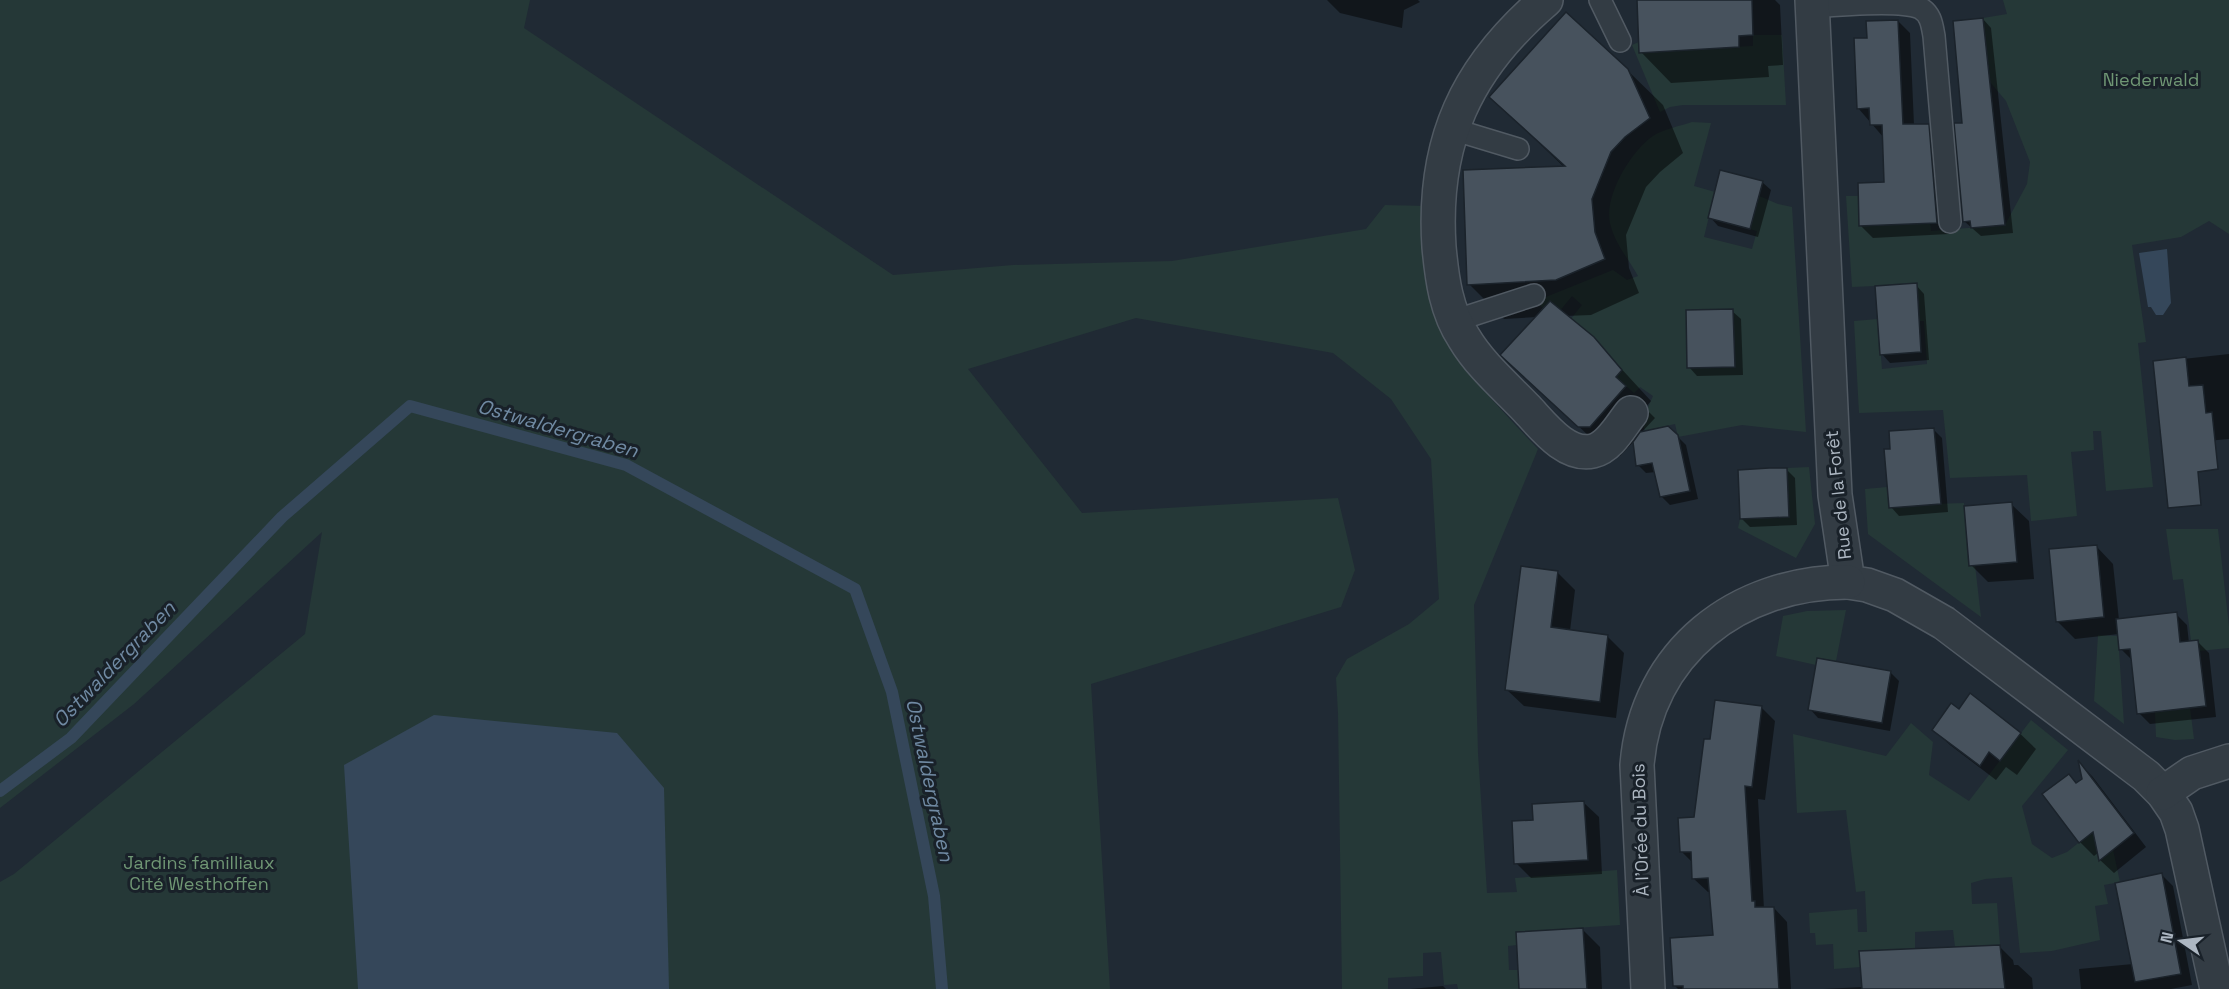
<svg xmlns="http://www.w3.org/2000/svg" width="2229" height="989" viewBox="0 0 2229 989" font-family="'Space Grotesk',sans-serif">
<rect width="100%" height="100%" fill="#202a34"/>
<g fill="#253837">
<path d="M0,0h530l-6,28 369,247 120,-10 159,-4 194,-32 19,-24 41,1c0,21 -5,54 -1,73 14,69 67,121 113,170l-64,156 4,148 9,140 30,-1 -2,-14 102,-8 3,55 -104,7 1,13 -9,1 1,24h9l1,19h-61l-1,-5 -13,1 -3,-33 -18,1v23l-35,2v11h-46l-4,-276 -2,-35 11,-19 62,-35 30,-25 -8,-140 -40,-60 -58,-46 -197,-35 -168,51 114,144 256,-15 17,72 -14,37 -250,77 19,305h-1110v-107l14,-8 291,-240 17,-102 -188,172 -134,104z"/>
<path d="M2003,0h226v234l-20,-13 -28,16 -49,8 14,97 -8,1 15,144 -47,4 -5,-60h-8l1,19 -23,2 6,64 -46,5 -4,-46 -77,3 -7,-68 -84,3 -5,-92 24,-2 4,50 45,-5 -3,-43h-5l-44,-35 -23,1 -6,-91h12l1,30 71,-4 1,9 74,-6 22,-41 3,-22 -24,-61 -16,-19 -7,-64 24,-4z"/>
<path d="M1753,35h29l4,70h-103l-13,2 -10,5 -28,-67 7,-3 16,9 98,-5z"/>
<path d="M1692,122l19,1 -17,63 21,6 -11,45 48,12 5,-18 -7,-2 9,-33 19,8 14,3 14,225 -64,-7 -64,12 -3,-13 -30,7 -3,-10 11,-25 -13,-9 -6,6 -18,-16 6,-7 -15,-18 -37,-32 12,-15 -10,-9 -19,23 -17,-18 77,-31 14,10 11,-4c-10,-18 -23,-32 -28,-53 -6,-27 21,-72 43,-87 11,-7 27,-10 39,-14z"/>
<path d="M1809,467l6,57 -19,34 -58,-30 2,-9 49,-2 -2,-49z"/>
<path d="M1887,487l47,17 30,-1 5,62h6l6,52 -113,-83 -3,-45z"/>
<path d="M2166,529h52l11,97v22l-30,3v-10h-8l-8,-62 -10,1z"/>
<path d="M1846,610l-10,51 -18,-3 -2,7 -40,-9 7,-40 24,-5z"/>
<path d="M2098,635l20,1 6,88 -30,-23z"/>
<path d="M2190,708l4,31 -19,1 -19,-3 -1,-25z"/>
<path d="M2031,720l37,30 -46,56 10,38 20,14 15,-6 29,-23 17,21 7,32 -16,3 4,19 -13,2 5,34 -48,11 -32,2 -8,-76 -27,2 -14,4 1,21 25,-1 3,42 -45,2 -2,-17 -38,2v17l-54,18 -27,2 -1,-25 -17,1 -1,-12h-5l-1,-20 48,-4 1,23h9l-2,-41 -9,1 -10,-82 -49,3 -4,-79 93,22 25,-33 22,19 -4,33 40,26z"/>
</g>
<g fill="#35475a">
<path d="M2167,249l4,54 -8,12h-7l-5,-8h-3l-9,-54z"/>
<path d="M434,715l183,18 47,55 5,201h-311l-14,-224z"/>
</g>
<g fill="#0007">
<path d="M1327,0h91l2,2 -16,8 -2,18 -62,-15z"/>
<path d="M1638,0h137l5,5 3,60 -15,1 1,11 -98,6 -30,-31z"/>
<path d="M1983,19l8,9 22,205 -32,3 -17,-15 -1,-96z"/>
<path d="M1898,21l12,12 4,92h14l12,12 9,97 -76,4 -12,-12 25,-43 -2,-45 -26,-30 10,-68z"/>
<path d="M1627,70l36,35 20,48 -23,19 -14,15 -20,48 3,33 10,25 -48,22 -25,1 28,23 57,62 -6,7 10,10 -14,15 27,-6 18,18 12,54 -28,6 -9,-9 -5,-24 -10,1 -8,-8 -4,-24 -14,15h-10l-107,-101 34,-38 -33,2 -35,-35 96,-116 -74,-71z"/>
<path d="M1762,182l9,8 -13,47 -40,-11 -8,-9z"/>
<path d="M1916,285l8,9 5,66 -39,3 -8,-9z"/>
<path d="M1732,311l9,8 2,56 -46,1 -8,-9z"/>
<path d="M2229,354v85l-55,5 -19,-82z"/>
<path d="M1933,429l9,9 6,74 -49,4 -8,-9v-57z"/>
<path d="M1786,469l9,9 2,47 -47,2 -9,-9z"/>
<path d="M2011,504l18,17 5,58 -46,3 -17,-17z"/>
<path d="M2096,546l17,18 6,56 57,-6 11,11 2,18 9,-1 11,11 7,64 -66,7 -11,-11 -7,-53 -11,-11 -2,-15 -44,5 -18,-18z"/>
<path d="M1558,573l17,17 -5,41 37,5 17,17 -8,65 -92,-12 -18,-17z"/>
<path d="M1891,673l8,8 -9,50 -72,-13 -8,-9z"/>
<path d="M1970,696l40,28 26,25 -19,26 -11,-8 -10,13 -46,-35 -16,-15 25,-19z"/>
<path d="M1761,707l14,14 -10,79 -7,-1 6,110 10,-1 13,14 4,67h-113l-4,-4 40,-48 -3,-45h-3l-14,-13 -1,-16 -11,-11 13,-33 17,-78z"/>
<path d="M2081,765l11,11 54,71 -32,26 -14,-13 -1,-8 -5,4 -14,-14 -11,-67 9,9 6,-4z"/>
<path d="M1583,802l16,15 3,57 -71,4 -15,-15 18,-42z"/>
<path d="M2162,875l11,11 19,99 -21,4h-90l-2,-20 54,-5z"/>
<path d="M1582,929l18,18 2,42h-81z"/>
<path d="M1999,946l14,14 1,5h4l14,13 1,11h-210l40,-2z"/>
<path d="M1443,986l3,3h-36z"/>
</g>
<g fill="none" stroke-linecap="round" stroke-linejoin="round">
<path stroke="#35475a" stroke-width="12" d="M0,791l71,-53 211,-221 128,-111 216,59 229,124 37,103 42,204 8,93"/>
</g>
<g fill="#47525d" stroke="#1b232b" stroke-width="1.5">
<path d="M1637,0h115l1,35 -14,1v11l-100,6z"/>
<path d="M1566,12l62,57 22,49 -25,19 -14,15 -19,47 3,33 10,27 -49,21 -89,5 -4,-115 102,-4 -76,-69z"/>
<path d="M1983,18l22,207 -34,3 -1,-7 -7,1 -9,-99h8l-9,-102z"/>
<path d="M1898,20l5,104h26l8,99 -78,3 -1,-43 26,-1 -2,-57h-12l-1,-17 -12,1 -3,-71h13l-1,-17z"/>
<path d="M1720,170l43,11 -13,48 -42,-11z"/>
<path d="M1917,283l4,69 -41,3 -5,-69z"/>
<path d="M1550,301l44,36 28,33 -6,7 10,9 -36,41h-12l-78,-72z"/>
<path d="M1733,309l2,58 -48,1 -1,-58z"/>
<path d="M2186,357l3,29 14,-1 3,28 6,-1 6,57 -20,3 3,33 -33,3 -15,-147z"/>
<path d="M1668,426l10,9 12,56 -30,6 -8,-34 -16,3 -3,-24 7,-10z"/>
<path d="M1934,428l7,76 -52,4 -5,-59h6l-1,-18z"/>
<path d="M1769,468h18l2,49 -49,2 -2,-49z"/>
<path d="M2012,502l5,60 -48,4 -5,-60z"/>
<path d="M2097,545l7,72 -48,5 -7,-73z"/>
<path d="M1521,566l37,5 -7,56 57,8 -8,67 -95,-12z"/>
<path d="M2177,612l3,30 18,-2 8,66 -69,8 -7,-65 -11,1 -3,-31z"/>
<path d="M1817,658l74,13 -9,52 -74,-13z"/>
<path d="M1970,693l51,40 -21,28 -11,-9 -9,14 -48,-36 19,-27 8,6z"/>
<path d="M1715,700l47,6 -10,81 -7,-1 7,115h3v6h19l5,82h-96v-3h-10l-3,-48 43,-3 -5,-57 -16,1 -1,-27h-11l-2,-34 16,-1 10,-78h6z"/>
<path d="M2078,760l56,73 -35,28 -6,-29 -14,11 -37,-49 27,-20 7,9 6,-4z"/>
<path d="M1584,801l4,59 -74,4 -2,-43 21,-1 -1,-16z"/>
<path d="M2162,873l19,101 -46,8 -20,-99z"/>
<path d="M1583,928l4,61h-68l-3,-57z"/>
<path d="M2000,945l5,44h-143l-3,-38z"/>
</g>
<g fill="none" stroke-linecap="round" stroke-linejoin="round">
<g stroke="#515a63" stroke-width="24">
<g id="lane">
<path d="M1600,0l20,41"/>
<path d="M1812,7c24,-2 90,-7 108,1 11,6 12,17 14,28l16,186"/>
<path d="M1452,129l66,20"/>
<path d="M1454,321l80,-26"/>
</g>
</g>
<g stroke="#515a63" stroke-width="36">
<g id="street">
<path d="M1546,0c-80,68 -114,142 -107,247 3,32 7,64 25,91 16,27 42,49 63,71 16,17 39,48 66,42 17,-4 28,-26 38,-38"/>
<path d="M1812,0l23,495 13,87 19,3 28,10 49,28 202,153 17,17 13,19 6,17 35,160"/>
<path d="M2163,793l29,-20 37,-12"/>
<path d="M1648,989l-11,-224c9,-113 101,-183 211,-183"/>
</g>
</g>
<use href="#lane" stroke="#333c44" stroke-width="21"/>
<use href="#street" stroke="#333c44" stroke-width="33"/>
</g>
<g text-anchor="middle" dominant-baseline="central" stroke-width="6" stroke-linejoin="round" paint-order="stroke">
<g font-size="18" fill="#6f9674" stroke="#192129">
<text x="2151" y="79">Niederwald</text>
<text x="199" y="862">Jardins familliaux<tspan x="199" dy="21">Cité Westhoffen</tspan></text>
</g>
<g font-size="18" fill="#adb7c2" stroke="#192129">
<text transform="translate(1838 495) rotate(-96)">Rue de la Forêt</text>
<text transform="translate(1640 830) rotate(-92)">À l'Orée du Bois</text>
</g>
<g font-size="20" font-style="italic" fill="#708aa3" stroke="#192129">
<text transform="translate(558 428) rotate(16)">Ostwaldergraben</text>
<text transform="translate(114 664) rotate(-46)">Ostwaldergraben</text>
<text transform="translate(930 780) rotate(78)">Ostwaldergraben</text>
</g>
</g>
<g transform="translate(2181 941) rotate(284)" stroke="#192129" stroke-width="4.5" paint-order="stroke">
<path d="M0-4.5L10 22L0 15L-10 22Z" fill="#adb7c2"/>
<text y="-9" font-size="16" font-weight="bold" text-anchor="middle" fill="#adb7c2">N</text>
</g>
</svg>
